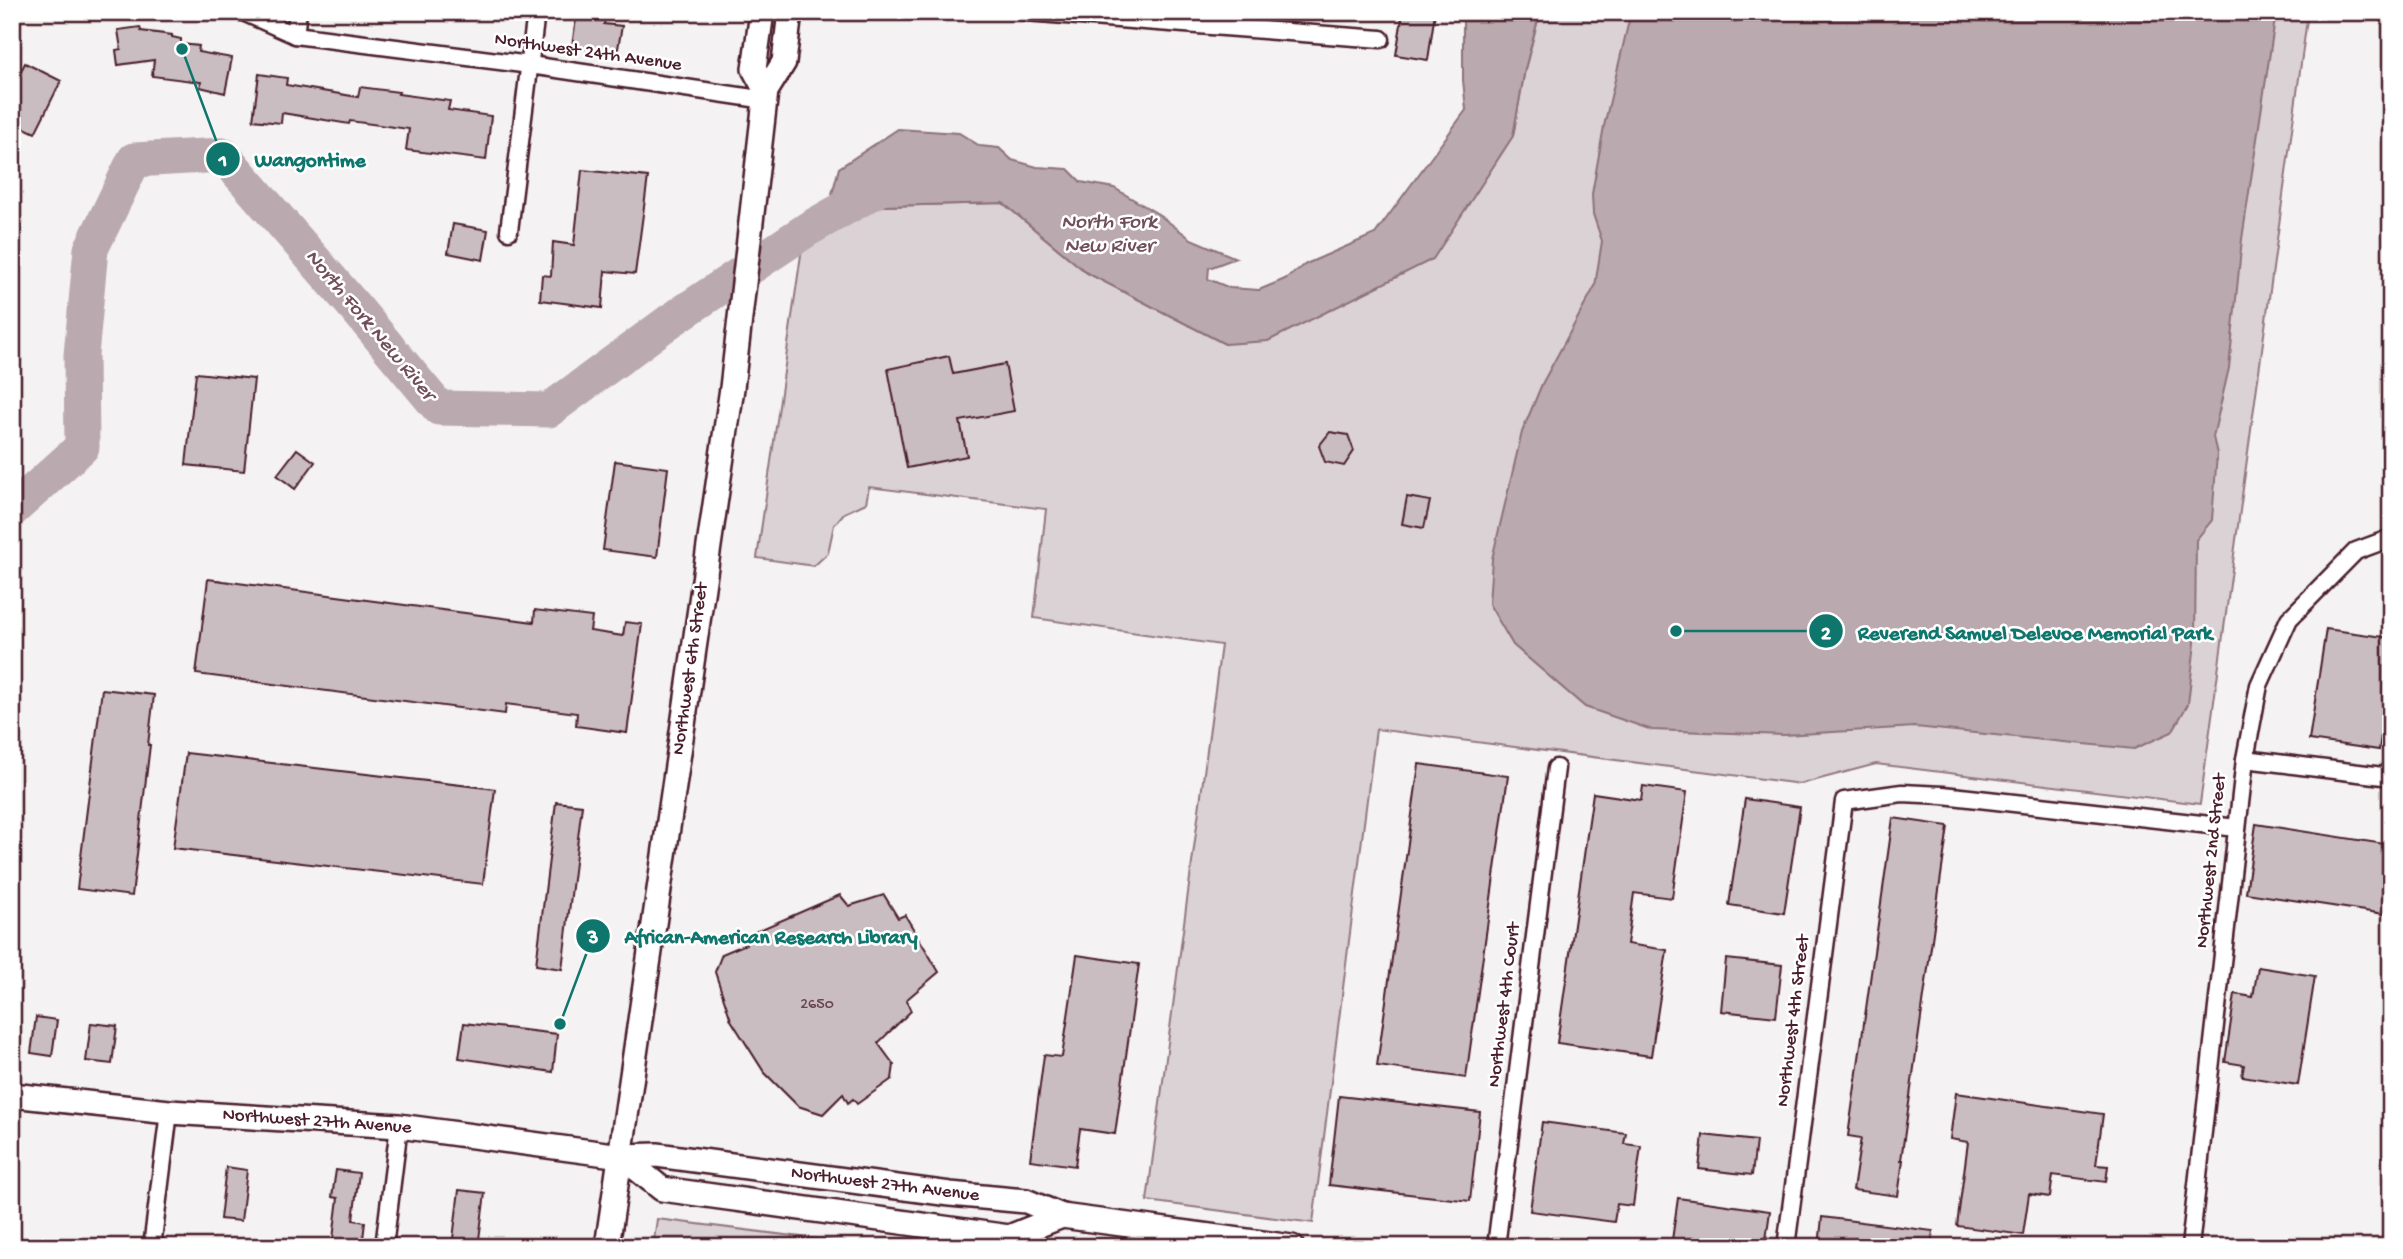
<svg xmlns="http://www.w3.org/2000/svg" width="2403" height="1259" viewBox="0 0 2403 1259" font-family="'Gochi Hand',sans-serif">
<rect width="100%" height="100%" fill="#f4f2f2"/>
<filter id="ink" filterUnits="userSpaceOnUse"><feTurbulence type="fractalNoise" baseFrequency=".0143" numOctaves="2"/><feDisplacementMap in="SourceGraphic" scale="14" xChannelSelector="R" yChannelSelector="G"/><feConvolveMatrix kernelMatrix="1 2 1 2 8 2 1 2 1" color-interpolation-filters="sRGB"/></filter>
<g filter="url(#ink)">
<g fill="#dbd2d5" stroke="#927880" stroke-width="2">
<path d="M1540,12h768l-108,792 -324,-40 -75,20 -425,-55 -63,494 -166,-22 74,-556 -187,-27 12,-109 -177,-22 -3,16 -22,10 -10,12 -6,28 -14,13 -57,-8 46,-317 79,-35 121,-3 84,70 138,71 288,-208 12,-67z"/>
<path d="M657,1219l224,28h-228z"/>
</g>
<g fill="#baa9ae" stroke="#8d727a" stroke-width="2">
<path d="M1463,12h77l-15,57 -12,67 -80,123 -165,82 -43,3 -138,-71 -84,-70 -121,3 -30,13 -20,-25 7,-26 59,-39 61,4 21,13 19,2 13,12 25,7 31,2 13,13 33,6 44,26 33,25 45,19 -27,10 -1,11 22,9 29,2 26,-11 21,-15 69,-30 91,-124 -3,-30z"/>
<path d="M1631,12h642l2,7 -33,220 -13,129 -16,69 4,17 -5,66 -16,20 -1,103 -7,61 -16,28 -38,17 -219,-22 -131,8 -132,-5 -67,-23 -72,-62 -24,-41 3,-45 30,-127 20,-48 53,-98 7,-45 -9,-27 -1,-20 12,-68z"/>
</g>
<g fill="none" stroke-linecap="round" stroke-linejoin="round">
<path stroke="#baa9ae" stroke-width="35" d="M12,510l70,-63 -1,-92 10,-106 43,-89 89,-5 131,151 85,102 110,2 121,-89 138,-92 76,-43"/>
</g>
<g fill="#cabdc1" stroke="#4a1f2b" stroke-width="2">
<path d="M577,12h29l-2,12 18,2 -5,28 -45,-8z"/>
<path d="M1403,12h32l-7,48 -32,-5z"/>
<path d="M140,27l1,4 31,4v2l9,2v5l18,2 -1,6 34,6 -7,35 -25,-6 1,-5 -49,-6 2,-16 -36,5 -2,-15 5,-1 -3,-19z"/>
<path d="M25,63l36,18 -26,52 -23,-11v-33z"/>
<path d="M259,74l28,4 -1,7 72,12 2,-10 39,5 -1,2 52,7 -2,9 43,6 -5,44 -80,-10 3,-21 -59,-8 -1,3 -67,-11 -1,10 -28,-3z"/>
<path d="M582,170l66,7 -13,97 -30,-3 -3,37 -62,-8 2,-25 9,1 2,-34 21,3z"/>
<path d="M453,224l35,6 -5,30 -35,-7z"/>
<path d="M949,356l4,18 52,-10 9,47 -54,10 7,35 -60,12 -19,-99z"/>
<path d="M196,373l58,6 -10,92 -58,-6z"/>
<path d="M1330,432l18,3 6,16 -10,15 -19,-4 -6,-16z"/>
<path d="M297,449l18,13 -20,27 -18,-14z"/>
<path d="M615,461l53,7 -11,89 -54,-7z"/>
<path d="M1407,497l23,4 -6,27 -22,-4z"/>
<path d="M208,579l326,43 1,-12 57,7 -2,14 33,5 2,-14 17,2 -15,109 -51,-7 1,-13 -71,-9 -1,10 -309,-40z"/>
<path d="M2326,629l65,9v28l-12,84 -70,-10z"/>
<path d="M102,689l52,6 -6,50h2l-18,151 -55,-7z"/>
<path d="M186,753l309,36 -12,95 -310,-36z"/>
<path d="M1419,764l89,12 -42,302 -89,-12z"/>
<path d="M1643,786l44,6 -15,106 -38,-5 -7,51 40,6 -16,106 -94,-13 36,-250 48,7z"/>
<path d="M1745,799l55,8 -16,106 -55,-8z"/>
<path d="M556,802l26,3 -20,164 -26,-4z"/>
<path d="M1893,818l55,8 -47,334h2l-5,36 -45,-6 8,-52 -13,-2z"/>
<path d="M2256,824l135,21v70l-145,-22z"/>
<path d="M840,895l9,11 35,-11 14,23 7,-3 34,57 -33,28 5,11 -33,32 16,22 -2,14 -35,25 -4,-5 -5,4 -5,-9 -20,20 -25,-8 -34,-34 -33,-52 -16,-48 7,-18 24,-10 2,-9z"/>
<path d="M1077,955l62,9 -24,170 -35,-5 -5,37 -45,-6 14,-105 18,2z"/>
<path d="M1726,959l56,6 -6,52 -55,-6z"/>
<path d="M2258,967l57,9 -17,109 -56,-9 2,-11 -19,-3 10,-68 18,3z"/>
<path d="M36,1017l21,3 -5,36 -21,-3z"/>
<path d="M91,1023l26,3 -5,38 -26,-3z"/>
<path d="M464,1023l93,11 -4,38 -94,-14z"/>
<path d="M1956,1093l147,21 -7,51 12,1 -2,16 -53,-7 -3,22 -21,-3 -6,41 -66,-9 11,-84 -18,-3z"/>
<path d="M1339,1096l141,16 -10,89 -141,-16z"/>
<path d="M1542,1122l84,11 -2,11 17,2 -8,60 -16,-2 -3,18 -84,-11z"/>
<path d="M1703,1135l53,6 -4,34 -53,-6z"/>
<path d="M226,1167l21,3 -6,51 -21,-2z"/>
<path d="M336,1170l23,3 -6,47 12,2 -3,25h-30l6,-49 -6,-1z"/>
<path d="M459,1190l26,3 -7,54h-26z"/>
<path d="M1678,1198l92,13 -5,36h-94z"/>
<path d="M1822,1217l111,14 -2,16h-112z"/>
</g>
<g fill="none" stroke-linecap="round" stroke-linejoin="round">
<g stroke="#4a1f2b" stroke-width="21">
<g id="street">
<path d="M243,12l52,23 235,30 236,35"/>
<path d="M1025,12l356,27"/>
<path d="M295,35l3,-23"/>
<path d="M509,231l27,-219"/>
<path d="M2245,759l146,18"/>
<path d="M152,1247l17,-135"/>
<path d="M384,1247l15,-121"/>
<path d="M1496,1247l60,-479"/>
<path d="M1786,1247l58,-446 58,-8 41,2 294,33"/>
<path d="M2190,1247l55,-488 14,-74 30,-66 67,-68 35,-13"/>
</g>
</g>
<g stroke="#4a1f2b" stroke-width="28">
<g id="secondary">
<path d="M762,12l-8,57 12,22"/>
<path d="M12,1095l157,17 230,14 222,30 36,-1 293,39 76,7 36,15 230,31"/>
<path d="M621,1156l41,33 347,48 53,-21"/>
<path d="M607,1247l125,-859 34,-297 18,-29 6,-50"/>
</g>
</g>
<use href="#street" stroke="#fff" stroke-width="16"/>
<use href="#secondary" stroke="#fff" stroke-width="23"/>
</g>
</g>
<g text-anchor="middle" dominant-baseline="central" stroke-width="5" stroke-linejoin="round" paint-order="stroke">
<g font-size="16" fill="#6a4650">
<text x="817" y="1005">2650</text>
</g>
<g font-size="19" fill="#4a1f2b" stroke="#fff">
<text transform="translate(588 53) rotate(8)">Northwest 24th Avenue</text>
<text transform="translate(691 669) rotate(-82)">Northwest 6th Street</text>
<text transform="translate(2212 861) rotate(-84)">Northwest 2nd Street</text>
<text transform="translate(1505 1005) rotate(-83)">Northwest 4th Court</text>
<text transform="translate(1794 1021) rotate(-83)">Northwest 4th Street</text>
<text transform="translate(317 1122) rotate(4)">Northwest 27th Avenue</text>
<text transform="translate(885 1185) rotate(7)">Northwest 27th Avenue</text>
</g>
<g font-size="21" font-style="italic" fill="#714f59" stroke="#fff">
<text x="1109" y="223">North Fork<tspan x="1109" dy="24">New River</tspan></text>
<text transform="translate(369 326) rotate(50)">North Fork New River</text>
</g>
</g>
<path fill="none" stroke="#0f766e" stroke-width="2.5" d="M182 49L223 159M1676 631L1826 631M560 1024L593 936"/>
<g fill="#0f766e" stroke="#fff" stroke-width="2.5">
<circle cx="182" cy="49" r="7"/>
<circle cx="1676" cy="631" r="7"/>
<circle cx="560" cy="1024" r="7"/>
<circle cx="223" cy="159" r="18"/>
<circle cx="1826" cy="631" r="18"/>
<circle cx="593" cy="936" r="18"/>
</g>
<g font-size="21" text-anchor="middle" font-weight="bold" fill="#fff">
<text x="223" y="166">1</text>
<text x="1826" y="639">2</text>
<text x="593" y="943">3</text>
</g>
<g font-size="21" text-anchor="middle" font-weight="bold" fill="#0f766e" stroke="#fff" stroke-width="5" stroke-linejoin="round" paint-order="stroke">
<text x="310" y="166">Wangontime</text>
<text x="2035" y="639">Reverend Samuel Delevoe Memorial Park</text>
<text x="771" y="943">African-American Research Library</text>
</g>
<rect width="2403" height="1259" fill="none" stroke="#fff" stroke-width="42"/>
<rect x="21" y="21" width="2361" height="1217" fill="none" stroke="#4a1f2b" stroke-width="2.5" filter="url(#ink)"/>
</svg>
